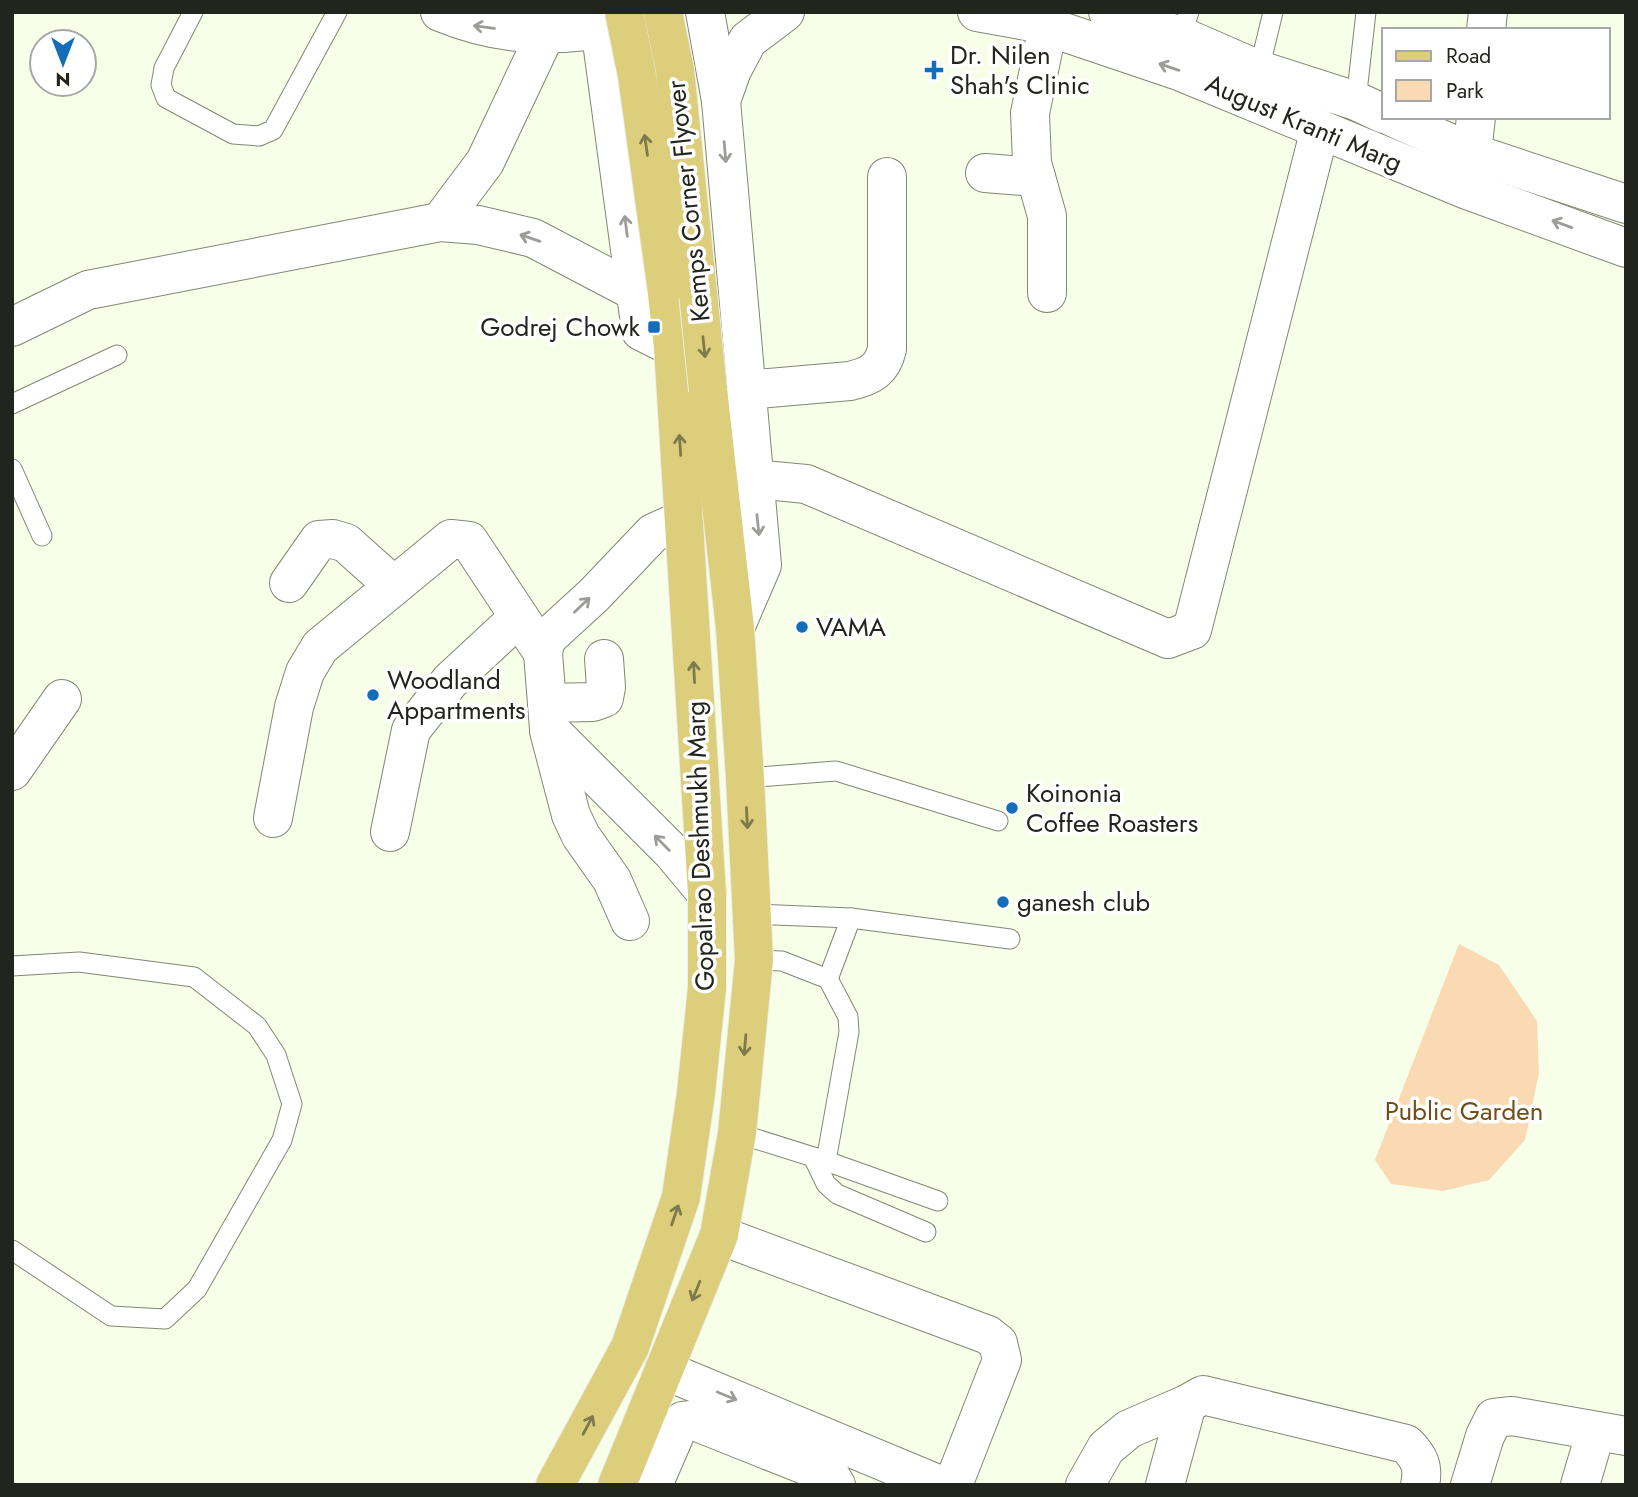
<svg xmlns="http://www.w3.org/2000/svg" width="1638" height="1497" viewBox="0 0 1638 1497" font-family="Jost,sans-serif">
<rect width="100%" height="100%" fill="#f7ffe9"/>
<path fill="#fadab2" d="M1459,944l40,21 38,56 2,52 -14,67 -36,40 -46,11 -52,-7 -16,-24z"/>
<g fill="none" stroke-linecap="round" stroke-linejoin="round">
<g stroke="#808773" stroke-width="21">
<g id="lane">
<path d="M193,12l-29,56 -3,17 5,13 67,36 26,2 14,-6 64,-118"/>
<path d="M1181,36l8,-24"/>
<path d="M1259,70l14,-58"/>
<path d="M1356,101l10,-89"/>
<path d="M12,404l105,-49"/>
<path d="M12,469l30,67"/>
<path d="M745,778l91,-7 162,50"/>
<path d="M753,914l98,4 159,21"/>
<path d="M12,966l67,-4 115,15 63,49 19,29 16,49 -10,36 -85,149 -32,30 -54,-3 -99,-66"/>
<path d="M828,979l23,-61"/>
<path d="M737,1133l89,28 23,-129 -1,-15 -20,-38 -46,-18 -28,-1"/>
<path d="M813,1157l13,27 11,10 89,38"/>
<path d="M826,1161l112,40"/>
</g>
</g>
<g stroke="#808773" stroke-width="40">
<g id="street">
<path d="M1486,30l2,-18"/>
<path d="M1472,153l4,-36"/>
<path d="M985,173l51,4"/>
<path d="M1047,293v-77l-15,-53 -2,-50 18,-86"/>
<path d="M747,390l103,-9c21,-5 32,-11 37,-32v-172"/>
<path d="M754,479l52,5 362,155 24,-9 128,-501"/>
<path d="M684,519l-31,14 -59,62 -48,44 -3,14 6,76 123,123 35,42"/>
<path d="M289,583l30,-43 14,-1 13,4 48,43"/>
<path d="M547,703l46,-1 11,-4 2,-11 -2,-28"/>
<path d="M549,731l22,84 10,21 31,44 18,41"/>
<path d="M12,771l50,-72"/>
<path d="M273,818l21,-111 11,-35 15,-25 131,-108 18,2 74,112"/>
<path d="M390,832l21,-102 39,-49 69,-64"/>
<path d="M719,1235l269,100 10,8 4,17 -49,125"/>
<path d="M664,1370l276,115"/>
<path d="M653,1485l26,-60 4,-4 9,-1 138,55 6,10"/>
<path d="M1085,1485l21,-37 23,-19 58,-25"/>
<path d="M1165,1485l22,-81 16,-9 203,49c13,13 18,22 14,41"/>
<path d="M1470,1485l15,-49 9,-18 18,-2 114,20"/>
<path d="M1580,1485l16,-54"/>
</g>
</g>
<g stroke="#808773" stroke-width="40">
<g id="secondary">
<path d="M440,12c63,26 118,26 185,13"/>
<path d="M598,12l43,319 32,16"/>
<path d="M705,12l16,89 41,464 -27,63"/>
<path d="M977,12l60,11 142,48 288,119 159,58"/>
<path d="M1108,12l73,24 78,34 97,31 28,13"/>
<path d="M721,101l11,-31 16,-30 37,-28"/>
<path d="M1392,117l80,36 154,51"/>
<path d="M440,222l45,-60 60,-127 3,-23"/>
<path d="M12,327l76,-37 352,-68 38,3 55,13 101,53"/>
</g>
</g>
<g stroke="#edeeed" stroke-width="40">
<g id="primary">
<path d="M555,1485l75,-138 51,-150 15,-104 11,-105v-94l-34,-547 -7,-62"/>
<path d="M617,1485l102,-250 18,-102 17,-173 -9,-182 -10,-150 -27,-238"/>
</g>
</g>
<use href="#lane" stroke="#fff" stroke-width="19"/>
<use href="#street" stroke="#fff" stroke-width="38"/>
<use href="#secondary" stroke="#fff" stroke-width="38"/>
<use href="#primary" stroke="#dcce7b" stroke-width="38"/>
<g stroke="#edeeed" stroke-width="40" stroke-linecap="butt">
<g id="primary-bridge">
<path d="M624,12l13,64 29,209"/>
<path d="M663,12l12,58 33,320"/>
</g>
</g>
<use href="#primary-bridge" stroke="#dcce7b" stroke-width="38"/>
</g>
<defs><path id="oneway-shaft" d="M-6 0H5M1.5-3L5.5 0L1.5 3" fill="none" stroke-width="1.6" stroke-linecap="round" stroke-linejoin="round" transform="scale(1.75)"/></defs>
<g stroke="#9c9d99">
<use href="#oneway-shaft" transform="translate(484 27) rotate(-172)"/>
<use href="#oneway-shaft" transform="translate(1169 67) rotate(-161)"/>
<use href="#oneway-shaft" transform="translate(725 152) rotate(85)"/>
<use href="#oneway-shaft" transform="translate(1562 224) rotate(-160)"/>
<use href="#oneway-shaft" transform="translate(626 226) rotate(-97)"/>
<use href="#oneway-shaft" transform="translate(530 238) rotate(-161)"/>
<use href="#oneway-shaft" transform="translate(758 525) rotate(84)"/>
<use href="#oneway-shaft" transform="translate(582 605) rotate(-43)"/>
<use href="#oneway-shaft" transform="translate(662 843) rotate(-135)"/>
<use href="#oneway-shaft" transform="translate(727 1396) rotate(22)"/>
</g>
<g stroke="#7f7a4c">
<use href="#oneway-shaft" transform="translate(646 145) rotate(-98)"/>
<use href="#oneway-shaft" transform="translate(704 347) rotate(84)"/>
<use href="#oneway-shaft" transform="translate(680 445) rotate(-94)"/>
<use href="#oneway-shaft" transform="translate(694 672) rotate(-93)"/>
<use href="#oneway-shaft" transform="translate(747 818) rotate(87)"/>
<use href="#oneway-shaft" transform="translate(745 1045) rotate(95)"/>
<use href="#oneway-shaft" transform="translate(675 1215) rotate(-71)"/>
<use href="#oneway-shaft" transform="translate(696 1291) rotate(112)"/>
<use href="#oneway-shaft" transform="translate(588 1425) rotate(-62)"/>
</g>
<g fill="#126dba" stroke="#fff" stroke-width="2.5">
<path d="M930.5 59.5h7v7h7v7h-7v7h-7v-7h-7v-7h7z"/>
<rect x="647" y="320" width="14" height="14" rx="3.5"/>
<circle cx="802" cy="627" r="7"/>
<circle cx="373" cy="695" r="7"/>
<circle cx="1012" cy="808" r="7"/>
<circle cx="1003" cy="902" r="7"/>
</g>
<g text-anchor="middle" dominant-baseline="central" stroke-width="7" stroke-linejoin="round" paint-order="stroke">
<g font-size="26" fill="#22251d" stroke="#fff" text-anchor="start">
<text x="950" y="55">Dr. Nilen<tspan x="950" dy="30">Shah's Clinic</tspan></text>
<text x="640" y="327" text-anchor="end">Godrej Chowk</text>
<text x="816" y="627">VAMA</text>
<text x="387" y="680">Woodland<tspan x="387" dy="30">Appartments</tspan></text>
<text x="1026" y="793">Koinonia<tspan x="1026" dy="30">Coffee Roasters</tspan></text>
<text x="1017" y="902">ganesh club</text>
</g>
<g font-size="26" fill="#22251d" stroke="#fff">
<text transform="translate(1304 123) rotate(23)">August Kranti Marg</text>
<text transform="translate(688 201) rotate(-96)">Kemps Corner Flyover</text>
<text transform="translate(700 846) rotate(-92)">Gopalrao Deshmukh Marg</text>
</g>
<g font-size="26" fill="#714e19" stroke="#fff">
<text x="1464" y="1111">Public Garden</text>
</g>
</g>
<rect width="1638" height="1497" fill="none" stroke="#22251d" stroke-width="28"/>
<rect x="1382" y="28" width="228" height="91" fill="#ffffff" stroke="#a7a8a5" stroke-width="2"/>
<rect x="1396" y="51" width="35" height="10" fill="#dcce7b" stroke="#a7a8a5" stroke-width="2"/>
<text x="1446" y="63" font-size="21" fill="#22251d">Road</text>
<rect x="1396" y="80" width="35" height="21" fill="#fadab2" stroke="#a7a8a5" stroke-width="2"/>
<text x="1446" y="98" font-size="21" fill="#22251d">Park</text>
<g transform="translate(63 63) rotate(180)"><circle r="33" fill="#ffffff" stroke="#a7a8a5" stroke-width="2"/>
<path d="M0-5L12 26L0 18L-12 26Z" fill="#126dba"/>
<text y="-10" font-size="19" font-weight="bold" text-anchor="middle" fill="#22251d">N</text>
</g>
</svg>
